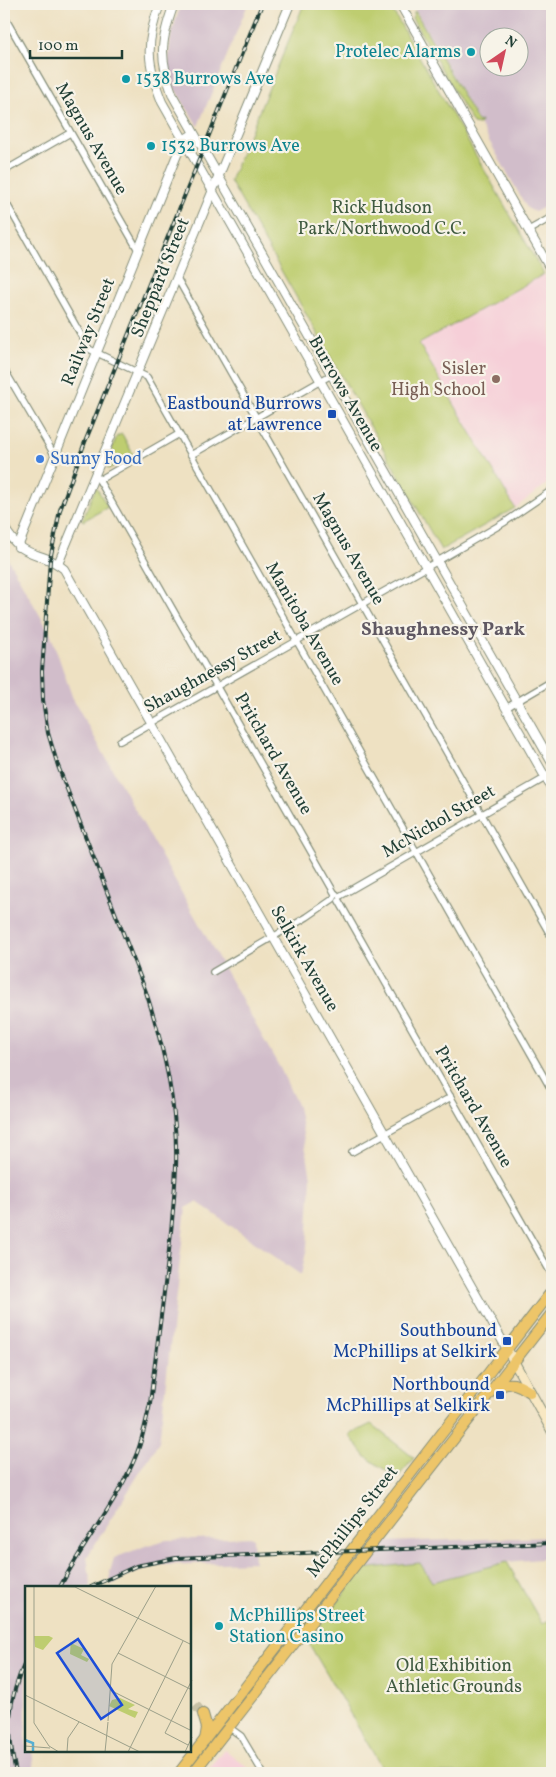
<svg xmlns="http://www.w3.org/2000/svg" width="556" height="1777" viewBox="0 0 556 1777" font-family="Vollkorn,serif">
<rect width="100%" height="100%" fill="#f7f3e8"/>
<filter id="ink" filterUnits="userSpaceOnUse"><feTurbulence type="fractalNoise" baseFrequency=".02" numOctaves="2"/><feDisplacementMap in="SourceGraphic" scale="10" xChannelSelector="R" yChannelSelector="G"/><feConvolveMatrix kernelMatrix="1 2 1 2 8 2 1 2 1" color-interpolation-filters="sRGB"/></filter>
<filter id="wash" filterUnits="userSpaceOnUse"><feTurbulence type="fractalNoise" baseFrequency=".0096" numOctaves="4" result="noise"/><feDisplacementMap in="SourceGraphic" scale="20" xChannelSelector="R" yChannelSelector="G"/><feGaussianBlur stdDeviation="1.12" result="paint"/><feColorMatrix in="noise" values="0 0 0 0 0 0 0 0 0 0 0 0 0 0 0 0 0 1.4 0 .05"/><feComposite in="paint" operator="in"/></filter>
<g filter="url(#wash)">
<rect width="100%" height="100%" fill="#eee1c2"/>
<g fill="#f6cfd8">
<path d="M544,274l8,14v192l-37,28 -96,-164z"/>
<path d="M224,1749l26,20 2,4h-47z"/>
</g>
<g fill="#d1bdca" fill-rule="evenodd">
<path d="M181,4h67l-50,122 -25,-40 -5,-19 3,-32z"/>
<path d="M412,4h140v199l-17,9 -8,-4zM488,38h30v30h-30z"/>
<path d="M4,552l47,83 22,64 208,371 17,37 13,70 -4,70 -6,28 -104,-73 -11,6 -27,234 -72,115 4,30h-65v164h6l2,16 5,6h-35z"/>
<path d="M253,1537l1,25 -94,3 -28,9 -21,11 -1,-13 4,-14 34,-13 18,-5z"/>
<path d="M552,1537v21l-45,4 -75,20 -12,-19 -58,6 21,-27z"/>
</g>
<g fill="#becd70" stroke="#6e8552">
<path d="M304,4h85l155,270 -125,70 96,164 -74,42 -211,-369z"/>
<path d="M415,11l63,111 3,-1 -2,4 -6,-1 -61,-106z"/>
<path d="M122,434l12,22 -26,13 -2,-5 11,-28z"/>
<path d="M96,487l12,20 -25,14 -1,-1z"/>
<path d="M371,1424l43,34 -17,20 -31,-21 -17,-22z"/>
<path d="M507,1562l35,62 10,-5v154h-167l-77,-131 54,-73 58,-6 12,19z"/>
</g>
</g>
<g filter="url(#ink)">
<g fill="none" stroke-linecap="round" stroke-linejoin="round">
<path stroke="#c5c0a6" stroke-width="10" stroke-dasharray="10 5" stroke-linecap="butt" d="M195,1705l8,9"/>
<g stroke="#868f7b" stroke-width="8">
<g id="minor">
<path d="M4,16l134,234"/>
<path d="M4,171l66,-38"/>
<path d="M4,199l85,150 58,28 405,714"/>
<path d="M529,230l23,-13"/>
<path d="M177,278l375,660"/>
<path d="M4,369l51,87"/>
<path d="M191,455l140,-80"/>
<path d="M95,473l240,421"/>
<path d="M99,480l80,-46"/>
<path d="M506,708l46,-27"/>
<path d="M120,741l323,-183 62,-36 47,-32"/>
<path d="M340,896l212,-122"/>
<path d="M339,901l213,374"/>
<path d="M213,972l94,-55 26,-18 3,-5"/>
<path d="M352,1152l99,-55"/>
<path d="M227,1726l14,10 22,37"/>
</g>
</g>
<g stroke="#868f7b" stroke-width="10">
<g id="tertiary">
<path d="M160,4c-15,39 -13,60 2,98l390,687"/>
<path d="M174,4c-14,38 -15,54 -1,92l379,667"/>
<path d="M400,4l152,268"/>
<path d="M4,527c20,35 37,22 60,42l443,780"/>
<path d="M18,547l165,-407 10,-6"/>
<path d="M58,564l232,-560"/>
</g>
</g>
<g stroke="#868f7b" stroke-width="11">
<path id="secondary" d="M507,1349l45,82"/>
</g>
<g stroke="#868f7b" stroke-width="12">
<g id="primary">
<path d="M496,1388c15,-8 21,-4 34,4"/>
<path d="M203,1714l4,14 -2,12"/>
<path d="M179,1773l373,-482"/>
<path d="M193,1773l359,-460"/>
</g>
</g>
<use href="#minor" stroke="#fff" stroke-width="5.5"/>
<use href="#tertiary" stroke="#fff" stroke-width="8"/>
<use href="#secondary" stroke="#f8e8c3" stroke-width="9"/>
<use href="#primary" stroke="#edc569" stroke-width="10"/>
<g stroke="#1f3d34" stroke-width="4">
<g id="rail">
<path d="M60,1587c24,-46 58,-86 77,-134 6,-16 9,-32 13,-49 9,-79 22,-158 26,-237 2,-60 -12,-119 -30,-175l-88,-226 -10,-33 -5,-33 -1,-29 8,-111 10,-50 25,-68 177,-438"/>
<path d="M91,1587l45,-21 40,-8 376,-15"/>
<path d="M16,1773c-10,-43 -9,-72 10,-113"/>
</g>
</g>
<use href="#rail" stroke="#f7f3e8" stroke-width="2" stroke-dasharray="5.5" stroke-linecap="butt"/>
</g>
</g>
<g fill="#0f9aa8" stroke="#f7f3e8" stroke-width="2">
<circle cx="471" cy="52" r="5"/>
<circle cx="126" cy="79" r="5"/>
<circle cx="151" cy="146" r="5"/>
<circle cx="219" cy="1626" r="5"/>
</g>
<circle fill="#8d6e63" stroke="#f7f3e8" stroke-width="2" cx="496" cy="379" r="5"/>
<g fill="#1a4fb4" stroke="#f7f3e8" stroke-width="2">
<rect x="327" y="409" width="10" height="10" rx="2.5"/>
<rect x="502" y="1336" width="10" height="10" rx="2.5"/>
<rect x="495" y="1390" width="10" height="10" rx="2.5"/>
</g>
<circle fill="#3f7fe0" stroke="#f7f3e8" stroke-width="2" cx="40" cy="459" r="5"/>
<g text-anchor="middle" dominant-baseline="central" stroke-width="4.5" stroke-linejoin="round" paint-order="stroke">
<g font-size="18" fill="#0d838f" stroke="#f7f3e8" text-anchor="start">
<text x="461" y="52" text-anchor="end">Protelec Alarms</text>
<text x="136" y="79">1538 Burrows Ave</text>
<text x="161" y="146">1532 Burrows Ave</text>
<text x="229" y="1616">McPhillips Street<tspan x="229" dy="21">Station Casino</tspan></text>
</g>
<g font-size="18" fill="#1f3d34" stroke="#f7f3e8">
<text transform="translate(91 139) rotate(60)">Magnus Avenue</text>
<text transform="translate(161 278) rotate(-68)">Sheppard Street</text>
<text transform="translate(89 332) rotate(-68)">Railway Street</text>
<text transform="translate(345 394) rotate(60)">Burrows Avenue</text>
<text transform="translate(348 549) rotate(60)">Magnus Avenue</text>
<text transform="translate(304 624) rotate(60)">Manitoba Avenue</text>
<text transform="translate(213 672) rotate(-29)">Shaughnessy Street</text>
<text transform="translate(273 754) rotate(60)">Pritchard Avenue</text>
<text transform="translate(439 822) rotate(-30)">McNichol Street</text>
<text transform="translate(304 959) rotate(60)">Selkirk Avenue</text>
<text transform="translate(473 1107) rotate(60)">Pritchard Avenue</text>
<text transform="translate(353 1522) rotate(-52)">McPhillips Street</text>
</g>
<g font-size="18" fill="#3f5a40" stroke="#f7f3e8">
<text x="382" y="208">Rick Hudson<tspan x="382" dy="21">Park/Northwood C.C.</tspan></text>
<text x="454" y="1666">Old Exhibition<tspan x="454" dy="21">Athletic Grounds</tspan></text>
</g>
<g font-size="18" fill="#785e54" stroke="#f7f3e8" text-anchor="end">
<text x="486" y="369">Sisler<tspan x="486" dy="21">High School</tspan></text>
</g>
<g font-size="18" fill="#164399" stroke="#f7f3e8" text-anchor="end">
<text x="322" y="404">Eastbound Burrows<tspan x="322" dy="21">at Lawrence</tspan></text>
<text x="497" y="1331">Southbound<tspan x="497" dy="21">McPhillips at Selkirk</tspan></text>
<text x="490" y="1385">Northbound<tspan x="490" dy="21">McPhillips at Selkirk</tspan></text>
</g>
<g font-size="18" fill="#366cbe" stroke="#f7f3e8" text-anchor="start">
<text x="50" y="459">Sunny Food</text>
</g>
<g font-size="19" font-weight="bold" fill="#5f5862" stroke="#f7f3e8">
<text x="443" y="630">Shaughnessy Park</text>
</g>
</g>
<g transform="translate(25 1586)">
<rect width="166" height="166" fill="#eee1c2"/>
<path d="M9,50h15l4,2 -10,12 -8,-3zM46,53v4l13,6 -3,6 8,4 -2,3 -17,-8zM95,112l15,7 -7,4 10,3 -3,6 -26,-12 3,-6z" fill="#becd70"/>
<path fill="none" stroke="#55afd3" stroke-width="2.5" d="M0,154l8,3v9"/>
<path fill="none" stroke="#9b9f89" stroke-width="1" d="M0,0l50,1 117,58M9,0v137l15,23 10,6M93,67l74,37M85,104l82,41M0,109l115,57M83,135l4,-57 44,-78M163,159l-23,-12 27,-53M0,160l25,2M42,166l1,-14 11,-16M80,166l3,-30M103,166l55,-111M160,166l7,-15"/>
<path fill="#1d4ed8" fill-opacity="0.15" stroke="#1d4ed8" stroke-width="2.5" d="M53,53l44,66 -21,14 -44,-66z"/>
<rect width="166" height="166" fill="none" stroke="#1f3d34" stroke-width="2.5"/>
</g>
<rect width="556" height="1777" fill="none" stroke="#f7f3e8" stroke-width="20"/>
<g transform="translate(504 52) rotate(34)"><circle r="24" fill="#f7f3e8" stroke="#a1aaa0"/>
<path d="M0-4L9 19L0 12L-9 19Z" fill="#d1495b"/>
<text y="-8" font-size="14" font-weight="bold" text-anchor="middle" fill="#1f3d34">N</text>
</g>
<path d="M30 50v8h92v-8" fill="none" stroke="#1f3d34" stroke-width="2.5"/>
<text x="38" y="50" font-size="15" fill="#1f3d34" stroke="#f7f3e8" stroke-width="4" paint-order="stroke">100 m</text>
</svg>
